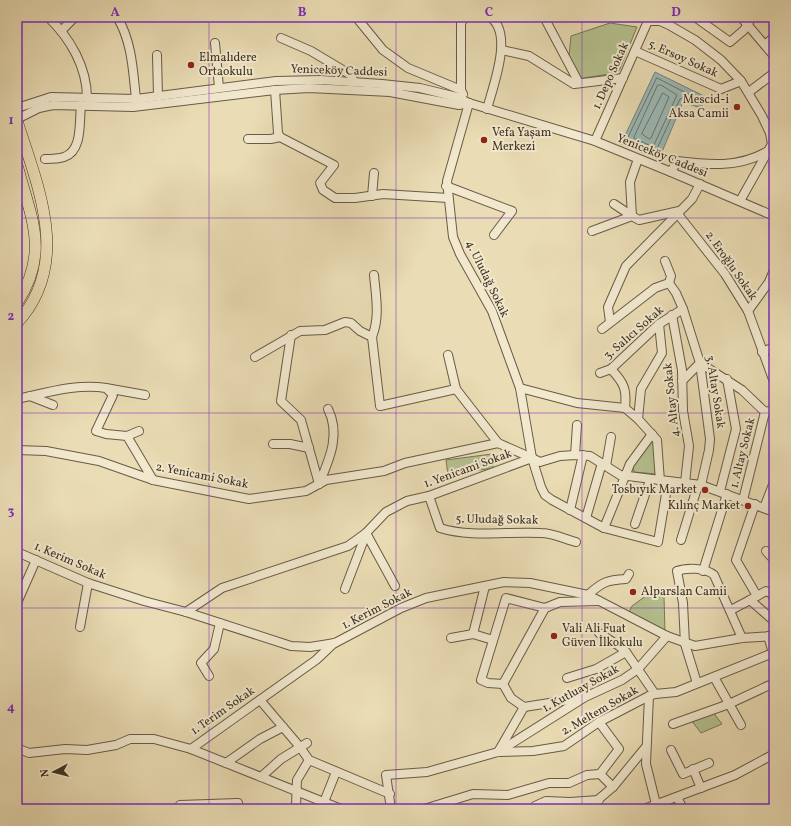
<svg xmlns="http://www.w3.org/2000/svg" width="791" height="826" viewBox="0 0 791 826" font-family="Vollkorn,serif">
<rect width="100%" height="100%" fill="#eadcb4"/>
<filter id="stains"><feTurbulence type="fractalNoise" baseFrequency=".005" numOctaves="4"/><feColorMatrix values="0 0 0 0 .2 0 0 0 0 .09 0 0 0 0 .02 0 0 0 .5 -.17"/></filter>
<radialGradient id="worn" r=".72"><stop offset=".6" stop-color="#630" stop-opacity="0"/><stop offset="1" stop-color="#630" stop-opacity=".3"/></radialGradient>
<g fill="#b5c18f" stroke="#797858">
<path d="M610,23l27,4 -18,44 -3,2 -38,6 -9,-22 2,-21z"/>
<path d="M652,440l3,1 1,33 -22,-2 -1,-5z"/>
<path d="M492,454l1,14 -45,7 -2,-15z"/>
<path d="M658,587l6,9 1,37 -36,-21 3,-6z"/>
<path d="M713,712l9,12 -21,9 -10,-13z"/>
</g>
<path fill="#9bb9b6" stroke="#75827a" d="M655,72l51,25 -5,11 -18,-6 -24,57 -38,-15z"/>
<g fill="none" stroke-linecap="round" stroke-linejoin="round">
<g stroke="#6c746c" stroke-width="1">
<path d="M657,78l43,22 -2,2 -13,-4 -5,1 -25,54 -28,-13z"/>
<path d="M658,85h3l16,10 -24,52 -19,-9z"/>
<path d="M663,93l6,4 -18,41 -2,1 -7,-5z"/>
</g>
<g stroke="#685b46" stroke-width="10">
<g id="minor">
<path d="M48,17c22,21 39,50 39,81"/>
<path d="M117,17c15,24 16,54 19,82"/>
<path d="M356,17l27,33 25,18 53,22"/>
<path d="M544,17l35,66"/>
<path d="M695,17l35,25 14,-12 8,-13"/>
<path d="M741,17l33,39"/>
<path d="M61,31l14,-14"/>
<path d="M281,38l30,13 40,24 3,7"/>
<path d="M215,43l4,45"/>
<path d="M765,45l9,-8"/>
<path d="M502,50l27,6 45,28 49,-6"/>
<path d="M635,51l86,38 20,-8"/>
<path d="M157,55l1,41"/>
<path d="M275,90l3,43 2,4 54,28 -14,18 3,7 12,8h20l28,-4 65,4"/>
<path d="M749,92l25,-19"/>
<path d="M463,94l-2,-4v-67l4,-6"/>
<path d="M469,103l-22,78 6,56 7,17 32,57 28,77 12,70 9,29 4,8 7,5 52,28 54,14 10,-60"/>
<path d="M17,108l34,-11 85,2 140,-18 45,-1 61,4 38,4 37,9 12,6 126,38 76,31 103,44"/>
<path d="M487,109c6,-23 27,-76 3,-92"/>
<path d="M17,119l22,-11 14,-3 80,2 142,-17 34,-2 81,4 69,13 10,-2"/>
<path d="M248,139h23l9,-2"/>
<path d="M595,141l53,-120h12l9,4 26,15 26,20 20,21 21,35 8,17 2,11 -32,57"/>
<path d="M45,159c6,0 13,0 19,-2 19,-6 15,-36 17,-52"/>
<path d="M671,172l6,-11c32,4 62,7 91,-10"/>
<path d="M446,186l66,25 -18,24"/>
<path d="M372,196l2,-23"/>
<path d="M614,204l18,12"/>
<path d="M677,213l48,61 23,37 26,71"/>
<path d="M632,216l-2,-34 8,-23"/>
<path d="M592,231l40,-15 7,4 40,-9"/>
<path d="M665,261l6,15 -2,7"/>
<path d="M669,283l7,10 7,16 17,54 10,76 -1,11 -8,35"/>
<path d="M748,311l21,-29 5,-12"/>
<path d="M672,315l10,55 1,41 6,35 -4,37"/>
<path d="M610,322l-2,-15 18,-41 66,-67 8,-15"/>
<path d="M602,329l53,-41 14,-5"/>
<path d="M291,335l-10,66 20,19 18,64"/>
<path d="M372,337l8,69 76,-17"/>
<path d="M762,352l12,-5"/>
<path d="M448,355l8,34 42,54 34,15"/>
<path d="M255,357l45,-26 25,-1 20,-8 6,1 9,8 12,6c8,-20 4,-40 2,-62"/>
<path d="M611,369c13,14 16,20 14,39"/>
<path d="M600,373l11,-4 48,-45 24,-15"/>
<path d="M682,381l18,-18 42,27 23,22 9,-2"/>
<path d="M106,388l39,7"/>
<path d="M520,388l57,15 48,5 13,11 19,21 3,41"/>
<path d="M30,396l23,9"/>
<path d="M17,399c29,-6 60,-16 89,-11l7,7 -17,36 10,3 21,2 26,44"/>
<path d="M638,419l3,-30 21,-36 -3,-29"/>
<path d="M127,436l12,-5"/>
<path d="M273,444h17l19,4"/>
<path d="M17,450l29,1 53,10 54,19 96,19 57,-8 20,-11 58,-9 21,-8 93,-20"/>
<path d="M575,455l2,-30"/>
<path d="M606,466l5,-29"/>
<path d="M319,484c10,-24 22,-49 9,-75"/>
<path d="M720,491l16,-62 -9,-50"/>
<path d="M429,496l11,32c32,10 67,3 101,5 11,0 24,6 35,9"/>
<path d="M743,500l22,-88"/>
<path d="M755,504l-19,56 21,36 -7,4 24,21"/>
<path d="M764,508l10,-26"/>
<path d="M570,510l13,-55"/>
<path d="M586,518l16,-55"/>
<path d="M635,524l15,-44"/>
<path d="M604,528l26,-64 22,-30"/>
<path d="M366,533l29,53"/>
<path d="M681,540l17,-55"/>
<path d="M766,551l8,9"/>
<path d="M17,552l71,31 56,18 42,11 105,34 19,1 25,-4 66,-35 25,-10 78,-16 26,1 58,12 79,41 28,10 47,-8 32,-2"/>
<path d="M703,571l24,-77"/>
<path d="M345,589l21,-55"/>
<path d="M588,595c14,-13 19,-15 38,-16l3,-5"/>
<path d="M757,596l9,-5 6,3 2,5"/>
<path d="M17,603l19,-43"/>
<path d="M731,610l19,-10"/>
<path d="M186,612l36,-24 126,-42 18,-13 20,-21 21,-11 22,-5 103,-38 8,4 20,-6 15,-1 15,1 30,19 81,10 73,27"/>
<path d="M80,627l8,-44"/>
<path d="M599,633l20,13 7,6 29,42"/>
<path d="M473,634l12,-48"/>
<path d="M768,636l6,20"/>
<path d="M451,638l22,-4 20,6"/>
<path d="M209,676l-8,-13 13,-14 6,-26"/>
<path d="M714,677l27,48"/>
<path d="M567,678l29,-9 30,-17"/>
<path d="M697,683l-12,-39 -2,-41 -6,-32c10,-4 29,-3 37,4l28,63"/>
<path d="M503,684l-15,-1 -7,-3 25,-82 39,10 15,-6 39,-1"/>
<path d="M503,684l8,14 13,9 57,-9"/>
<path d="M503,684l42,-76"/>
<path d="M649,696l-3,68 10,40"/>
<path d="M260,700l40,47 9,13 81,34"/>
<path d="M599,722l20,27 -19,25"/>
<path d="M673,724l56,-20 45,-21"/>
<path d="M17,748l12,5 36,-4 22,1 29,-5 14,-6h24l37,10 125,-89 18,-17"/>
<path d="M191,749l150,60"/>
<path d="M671,750l12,24 26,-11"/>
<path d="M498,752l87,-55 37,-17 16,-11 29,-33"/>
<path d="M498,752l26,-45"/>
<path d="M226,763l34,-24 23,-12"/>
<path d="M693,769l8,19"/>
<path d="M600,774l13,13"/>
<path d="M261,777l20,-18 26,-16"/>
<path d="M677,797l6,12"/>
<path d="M324,802l12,-30"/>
<path d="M180,805l58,-2"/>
<path d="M535,806l11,-5 24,1 29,-2"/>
<path d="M294,809l2,-3 1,-26 12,-20"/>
<path d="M391,809l-5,-34 41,-3 71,-20 35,-1 31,-5 35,-24 50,-26 6,-2 21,-2 97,-39"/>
<path d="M424,809l49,-15 35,1 41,-12h20l18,-8 13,-1"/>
<path d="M587,809l26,-22 32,-39"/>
<path d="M644,809l91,-34 39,-21"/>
</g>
</g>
<g stroke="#3d3021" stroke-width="12">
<g id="major">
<path d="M17,121c21,66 55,142 0,202"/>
<path d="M17,165c14,53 33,87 0,138"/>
</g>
</g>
<use href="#minor" stroke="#f1e8ce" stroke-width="8"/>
<use href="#major" stroke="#eadcb4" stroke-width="11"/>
</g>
<path fill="none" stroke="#7b2cbf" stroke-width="1" stroke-opacity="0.55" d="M209,17v792M396,17v792M582,17v792M17,218h757M17,413h757M17,608h757"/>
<g fill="#8f2418" stroke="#f1e8ce" stroke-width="1.5">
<circle cx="191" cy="65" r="4"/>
<circle cx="737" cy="107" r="4"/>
<circle cx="484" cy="140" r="4"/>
<circle cx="705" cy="490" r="4"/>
<circle cx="748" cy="506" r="4"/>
<circle cx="633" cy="592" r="4"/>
<circle cx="554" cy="636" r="4"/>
</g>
<g text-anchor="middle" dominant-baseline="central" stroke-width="4" stroke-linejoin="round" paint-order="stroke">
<g font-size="12" fill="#3d3021" stroke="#f1e8ce" text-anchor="start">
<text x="199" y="58">Elmalıdere<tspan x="199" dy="14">Ortaokulu</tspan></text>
<text x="729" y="100" text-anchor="end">Mescid-i<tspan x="729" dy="14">Aksa Camii</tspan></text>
<text x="492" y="133">Vefa Yaşam<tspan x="492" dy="14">Merkezi</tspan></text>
<text x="697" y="490" text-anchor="end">Tosbıyık Market</text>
<text x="740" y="506" text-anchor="end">Kılınç Market</text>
<text x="641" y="592">Alparslan Camii</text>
<text x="562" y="629">Vali Ali Fuat<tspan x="562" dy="14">Güven İlkokulu</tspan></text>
</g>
<g font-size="12" fill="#3d3021" stroke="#f1e8ce">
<text transform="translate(683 59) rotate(24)">5. Ersoy Sokak</text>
<text transform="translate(339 71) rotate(2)">Yeniceköy Caddesi</text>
<text transform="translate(611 76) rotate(-66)">1. Depo Sokak</text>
<text transform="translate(662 156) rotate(22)">Yeniceköy Caddesi</text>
<text transform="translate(731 266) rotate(55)">2. Eroğlu Sokak</text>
<text transform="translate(487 279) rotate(64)">4. Uludağ Sokak</text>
<text transform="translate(634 333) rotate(-41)">3. Salıcı Sokak</text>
<text transform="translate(715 392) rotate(81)">3. Altay Sokak</text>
<text transform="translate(672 400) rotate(-96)">4. Altay Sokak</text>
<text transform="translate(743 453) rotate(-76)">1. Altay Sokak</text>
<text transform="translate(468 469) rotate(-20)">1. Yenicami Sokak</text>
<text transform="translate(202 476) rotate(11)">2. Yenicami Sokak</text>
<text transform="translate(497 520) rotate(1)">5. Uludağ Sokak</text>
<text transform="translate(70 561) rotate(23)">1. Kerim Sokak</text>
<text transform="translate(377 609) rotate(-27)">1. Kerim Sokak</text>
<text transform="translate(581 689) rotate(-29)">1. Kutluay Sokak</text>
<text transform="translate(223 711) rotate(-35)">1. Terim Sokak</text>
<text transform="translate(600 711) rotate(-30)">2. Meltem Sokak</text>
</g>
</g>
<rect width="791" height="826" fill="none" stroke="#eadcb4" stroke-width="44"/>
<g transform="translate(54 772) rotate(263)" stroke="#f1e8ce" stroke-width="3" paint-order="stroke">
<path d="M0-3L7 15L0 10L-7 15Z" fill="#3d3021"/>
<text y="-6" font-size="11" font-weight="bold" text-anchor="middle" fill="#3d3021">N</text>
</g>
<rect x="22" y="22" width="747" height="782" fill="none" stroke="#7b2cbf" stroke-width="1.5"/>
<g font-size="13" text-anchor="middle" font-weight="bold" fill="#7b2cbf">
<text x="115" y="16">A</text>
<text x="302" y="16">B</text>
<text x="489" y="16">C</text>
<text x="676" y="16">D</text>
<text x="11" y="124">1</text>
<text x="11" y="320">2</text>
<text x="11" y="515">3</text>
<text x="11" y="711">4</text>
</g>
<rect width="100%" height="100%" filter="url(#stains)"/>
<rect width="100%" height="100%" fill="url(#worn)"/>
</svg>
